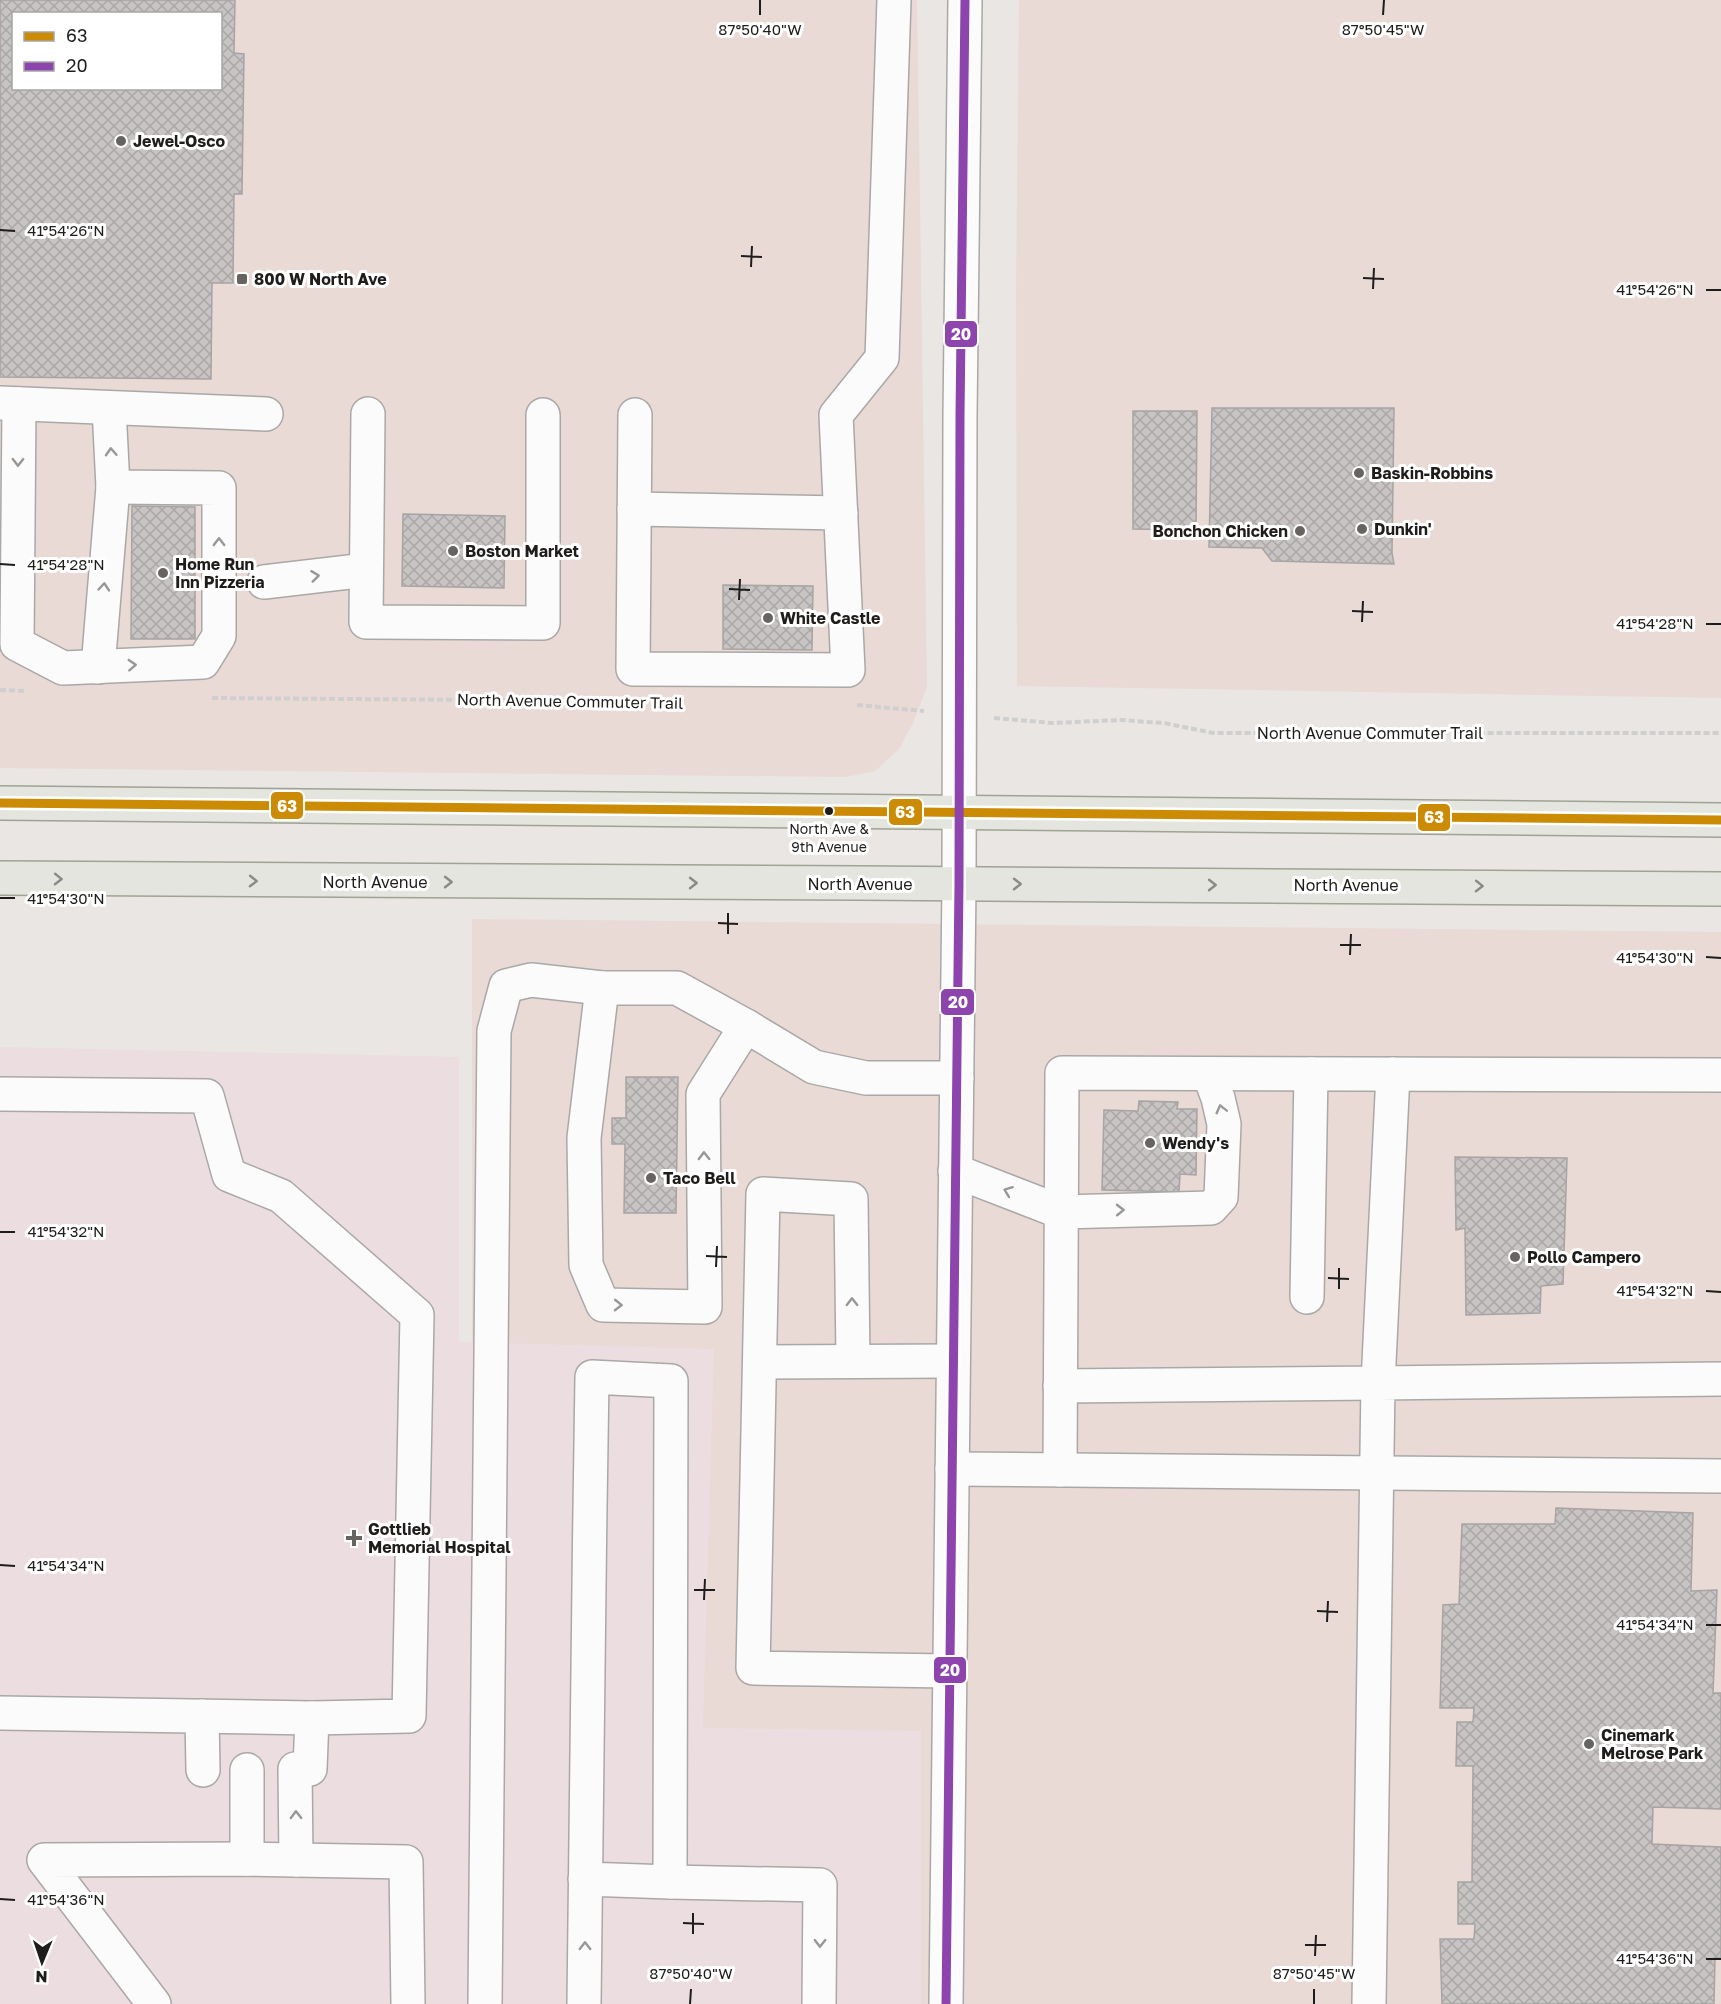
<svg xmlns="http://www.w3.org/2000/svg" width="1721" height="2004" viewBox="0 0 1721 2004" font-family="'Golos Text',sans-serif">
<defs>
<pattern id="building-cross-hatch" width="8" height="8" patternUnits="userSpaceOnUse" patternTransform="scale(1.5)"><rect width="8" height="8" fill="#c7c4c3"/><path d="M0 0l8 8M0 8l8-8" fill="none" stroke="#aaa8a7"/></pattern>
</defs>
<rect width="100%" height="100%" fill="#e9e6e3"/>
<g fill="#e9dad5" fill-rule="evenodd">
<path d="M0,0h917l10,687 -14,36 -14,26 -24,22 -29,6 -846,-9zM14,14h206v74h-206z"/>
<path d="M1019,0h702v698l-704,-12 -1,-394z"/>
<path d="M472,919l1249,13v1072h-1249z"/>
</g>
<path fill="#ecdde1" d="M0,1047l459,10v285l255,7 -11,379 218,3v273h-921z"/>
<g fill="url(#building-cross-hatch)" stroke="#a7a4a3" stroke-width="1.5" fill-rule="evenodd">
<path d="M0,0h235l-1,53 10,1 -2,140h-8l-1,89h-21l-1,96 -211,-2zM14,14h206v74h-206z"/>
<path d="M1212,408h182l-2,145 2,11 -122,-3 -10,-13 -53,-1z"/>
<path d="M1133,411h64l-1,119 -63,-1z"/>
<path d="M132,506l63,1v132h-64z"/>
<path d="M403,514l102,2 -1,72 -102,-2z"/>
<path d="M723,585l90,1 -1,64 -89,-1z"/>
<path d="M626,1077h52l-2,136h-52l1,-69h-13v-26h14z"/>
<path d="M1139,1101l39,1 -1,7h20l-1,66 -16,-1 -1,18 -77,-2 2,-80 34,1z"/>
<path d="M1455,1157l112,1 -4,126 -22,2 -1,27 -74,2 -1,-87 -9,2z"/>
<path d="M1556,1508l137,5 -2,78 26,-1 -4,103h8v116l-68,-2 -1,37 69,3v111h-6l-1,46h-272l-2,-65h34l1,-15h-17v-42h14l1,-116h-17l1,-44h16l1,-14h-34l3,-103 16,-1 3,-80h93z"/>
</g>
<g fill="none" stroke-linecap="round" stroke-linejoin="round">
<g stroke="#aaa8a6" stroke-width="36">
<g id="minor">
<path d="M0,403l266,11"/>
<path d="M19,404l-2,240 46,24 140,-6 16,-26v-148l-106,-1 -4,-79"/>
<path d="M368,414l-2,208 177,1v-208"/>
<path d="M635,415l-2,254 215,1 -12,-255 46,-57 12,-358"/>
<path d="M634,509l207,4"/>
<path d="M264,582l102,-12"/>
<path d="M98,667l15,-180"/>
<path d="M602,988l-18,150 2,127 17,40 102,2 -2,-213 43,-68"/>
<path d="M0,1094l207,2 22,79 52,21 136,119 -8,401 -97,2 -2,51"/>
<path d="M955,1171l106,41 150,-4 10,-11 3,-73 -6,-26 -9,-24"/>
<path d="M1307,1297l4,-223"/>
<path d="M853,1361l-2,-162 -88,-5 -10,474 196,3"/>
<path d="M760,1362l193,-1"/>
<path d="M1060,1386l318,-3 15,-309"/>
<path d="M952,1469l769,7"/>
<path d="M1060,1470l2,-397 659,2"/>
<path d="M0,1713l312,5"/>
<path d="M202,1716l1,54"/>
<path d="M295,1769l1,91"/>
<path d="M247,1859v-89"/>
<path d="M670,1882l150,3 -1,119"/>
<path d="M154,2004l-110,-144 203,-1 159,3 2,142"/>
<path d="M485,2004l9,-973 12,-45 25,-6 71,8h75l69,38 68,41 52,11h91"/>
<path d="M584,2004c1,-209 5,-418 8,-627l79,4 -1,501 -85,-3"/>
<path d="M946,2004l13,-1120 1,-468 5,-416"/>
<path d="M1369,2004l9,-621 343,-4"/>
</g>
</g>
<g stroke="#a0a294" stroke-width="36">
<g id="major">
<path d="M0,803l1721,17"/>
<path d="M0,878c574,7 1147,3 1721,11"/>
</g>
</g>
<g stroke="#d0cfcf" stroke-width="4" stroke-dasharray="6 3" stroke-linecap="butt">
<path d="M0,690l27,1"/>
<path d="M212,698l406,3"/>
<path d="M857,705l67,6"/>
<path d="M994,718l58,5 69,-3 26,2 17,1 49,10h508"/>
</g>
<use href="#minor" stroke="#fcfbfb" stroke-width="33"/>
<use href="#major" stroke="#e4e5de" stroke-width="33"/>
<g stroke="#fff" stroke-width="14">
<path id="bus-1" d="M0,803l1721,17"/>
</g>
<g stroke="#fff" stroke-width="14">
<path id="bus-2" d="M946,2004l13,-1120 1,-468 5,-416"/>
</g>
<use href="#bus-1" stroke="#cc8b05" stroke-width="9"/>
<use href="#bus-2" stroke="#8e44ad" stroke-width="9"/>
</g>
<defs><path id="oneway-chevron" d="M-2-3.5L2.5 0L-2 3.5" fill="none" stroke-width="1.6" stroke-linecap="round" stroke-linejoin="round" transform="scale(1.5)"/></defs>
<g stroke="#999796">
<use href="#oneway-chevron" transform="translate(111 452) rotate(-93)"/>
<use href="#oneway-chevron" transform="translate(18 462) rotate(91)"/>
<use href="#oneway-chevron" transform="translate(219 542) rotate(-90)"/>
<use href="#oneway-chevron" transform="translate(315 576) rotate(-7)"/>
<use href="#oneway-chevron" transform="translate(104 587) rotate(-85)"/>
<use href="#oneway-chevron" transform="translate(132 665) rotate(-3)"/>
<use href="#oneway-chevron" transform="translate(1221 1109) rotate(-104)"/>
<use href="#oneway-chevron" transform="translate(704 1156) rotate(-91)"/>
<use href="#oneway-chevron" transform="translate(1008 1191) rotate(-159)"/>
<use href="#oneway-chevron" transform="translate(1120 1210) rotate(-1)"/>
<use href="#oneway-chevron" transform="translate(852 1302) rotate(-91)"/>
<use href="#oneway-chevron" transform="translate(618 1305) rotate(1)"/>
<use href="#oneway-chevron" transform="translate(296 1815) rotate(-91)"/>
<use href="#oneway-chevron" transform="translate(820 1943) rotate(91)"/>
<use href="#oneway-chevron" transform="translate(585 1946) rotate(-90)"/>
</g>
<g stroke="#8b8b86">
<use href="#oneway-chevron" transform="translate(58 879) rotate(1)"/>
<use href="#oneway-chevron" transform="translate(253 881) rotate(1)"/>
<use href="#oneway-chevron" transform="translate(448 882)"/>
<use href="#oneway-chevron" transform="translate(693 883)"/>
<use href="#oneway-chevron" transform="translate(1017 884)"/>
<use href="#oneway-chevron" transform="translate(1212 885)"/>
<use href="#oneway-chevron" transform="translate(1479 886) rotate(1)"/>
</g>
<path fill="none" stroke="#1f1d1b" stroke-width="2" d="M760,15v-15M1383,15l1,-15M0,230l15,1M741,256l21,1M751,267l1,-21M1363,278l21,1M1373,289l1,-21M1706,290h15M0,564l15,1M729,589l21,1M739,600l1,-21M1352,611l21,1M1362,622l1,-21M1706,624h15M0,898h15M718,923l20,1M728,934v-21M1340,945h21M1350,955l1,-21M1706,957l15,1M0,1232h15M706,1256l21,1M716,1267l1,-21M1328,1278l21,1M1339,1289v-21M1706,1291l15,1M0,1565l15,1M694,1590h21M704,1600l1,-21M1317,1611l21,1M1327,1622l1,-21M1706,1625h15M0,1899l15,1M683,1923l21,1M693,1934v-21M1305,1945h21M1315,1956l1,-21M1706,1959h15M690,2004l1,-15M1314,2004v-15"/>
<g fill="#666361" stroke="#fff" stroke-width="2">
<circle cx="121" cy="141" r="6"/>
<rect x="236" y="273" width="12" height="12" rx="3"/>
<circle cx="1359" cy="473" r="6"/>
<circle cx="1362" cy="529" r="6"/>
<circle cx="1300" cy="531" r="6"/>
<circle cx="453" cy="551" r="6"/>
<circle cx="163" cy="573" r="6"/>
<circle cx="768" cy="618" r="6"/>
<circle cx="1150" cy="1143" r="6"/>
<circle cx="651" cy="1178" r="6"/>
<circle cx="1515" cy="1257" r="6"/>
<path d="M351 1529h6v6h6v6h-6v6h-6v-6h-6v-6h6z"/>
<circle cx="1589" cy="1744" r="6"/>
</g>
<circle fill="#1f1d1b" stroke="#fff" stroke-width="2" cx="829" cy="811" r="5"/>
<g text-anchor="middle" dominant-baseline="central" stroke-width="6" stroke-linejoin="round" paint-order="stroke">
<g font-size="14" fill="#1f1d1b" stroke="#fff">
<text x="829" y="828">North Ave &amp;<tspan x="829" dy="18">9th Avenue</tspan></text>
</g>
<g font-size="16" font-weight="bold" fill="#1f1d1b" stroke="#fff" text-anchor="start">
<text x="133" y="141">Jewel-Osco</text>
<text x="254" y="279">800 W North Ave</text>
<text x="1371" y="473">Baskin-Robbins</text>
<text x="1374" y="529">Dunkin'</text>
<text x="1288" y="531" text-anchor="end">Bonchon Chicken</text>
<text x="465" y="551">Boston Market</text>
<text x="175" y="564">Home Run<tspan x="175" dy="18">Inn Pizzeria</tspan></text>
<text x="780" y="618">White Castle</text>
<text x="1162" y="1143">Wendy's</text>
<text x="663" y="1178">Taco Bell</text>
<text x="1527" y="1257">Pollo Campero</text>
<text x="368" y="1529">Gottlieb<tspan x="368" dy="18">Memorial Hospital</tspan></text>
<text x="1601" y="1735">Cinemark<tspan x="1601" dy="18">Melrose Park</tspan></text>
</g>
<g font-size="16" fill="#1f1d1b" stroke="#fff">
<text transform="translate(570 701) rotate(1)">North Avenue Commuter Trail</text>
<text x="1370" y="733">North Avenue Commuter Trail</text>
<text x="375" y="882">North Avenue</text>
<text x="860" y="884">North Avenue</text>
<text x="1346" y="885">North Avenue</text>
</g>
</g>
<g font-size="15" text-anchor="middle" fill="#1f1d1b" stroke="#fff" stroke-width="6" stroke-linejoin="round" paint-order="stroke">
<text x="760" y="35">87°50'40"W</text>
<text x="1383" y="35">87°50'45"W</text>
<text x="66" y="236">41°54'26"N</text>
<text x="1655" y="295">41°54'26"N</text>
<text x="66" y="570">41°54'28"N</text>
<text x="1655" y="629">41°54'28"N</text>
<text x="66" y="904">41°54'30"N</text>
<text x="1655" y="963">41°54'30"N</text>
<text x="66" y="1237">41°54'32"N</text>
<text x="1655" y="1296">41°54'32"N</text>
<text x="66" y="1571">41°54'34"N</text>
<text x="1655" y="1630">41°54'34"N</text>
<text x="66" y="1905">41°54'36"N</text>
<text x="1655" y="1964">41°54'36"N</text>
<text x="691" y="1979">87°50'40"W</text>
<text x="1314" y="1979">87°50'45"W</text>
</g>
<g stroke="#fff" stroke-width="2">
<rect x="944" y="320" width="34" height="28" rx="6" fill="#8e44ad"/>
<rect x="270" y="791" width="34" height="29" rx="6" fill="#cc8b05"/>
<rect x="888" y="798" width="35" height="28" rx="6" fill="#cc8b05"/>
<rect x="1417" y="803" width="34" height="29" rx="6" fill="#cc8b05"/>
<rect x="940" y="988" width="35" height="28" rx="6" fill="#8e44ad"/>
<rect x="933" y="1656" width="34" height="28" rx="6" fill="#8e44ad"/>
</g>
<g font-size="16" text-anchor="middle" font-weight="bold" fill="#fff">
<text x="961" y="340">20</text>
<text x="287" y="812">63</text>
<text x="905" y="818">63</text>
<text x="1434" y="823">63</text>
<text x="958" y="1008">20</text>
<text x="950" y="1676">20</text>
</g>
<rect x="12" y="12" width="210" height="78" fill="#ffffff" stroke="#a5a5a4" stroke-width="1.5"/>
<rect x="24" y="32" width="30" height="9" fill="#cc8b05" stroke="#a5a5a4" stroke-width="1.5"/>
<text x="66" y="42" font-size="18" fill="#1f1d1b">63</text>
<rect x="24" y="62" width="30" height="9" fill="#8e44ad" stroke="#a5a5a4" stroke-width="1.5"/>
<text x="66" y="72" font-size="18" fill="#1f1d1b">20</text>
<g transform="translate(42 1962) rotate(182)" stroke="#ffffff" stroke-width="4.5" paint-order="stroke">
<path d="M0-4.5L10 22L0 15L-10 22Z" fill="#1f1d1b"/>
<text y="-9" font-size="16" font-weight="bold" text-anchor="middle" fill="#1f1d1b">N</text>
</g>
</svg>
